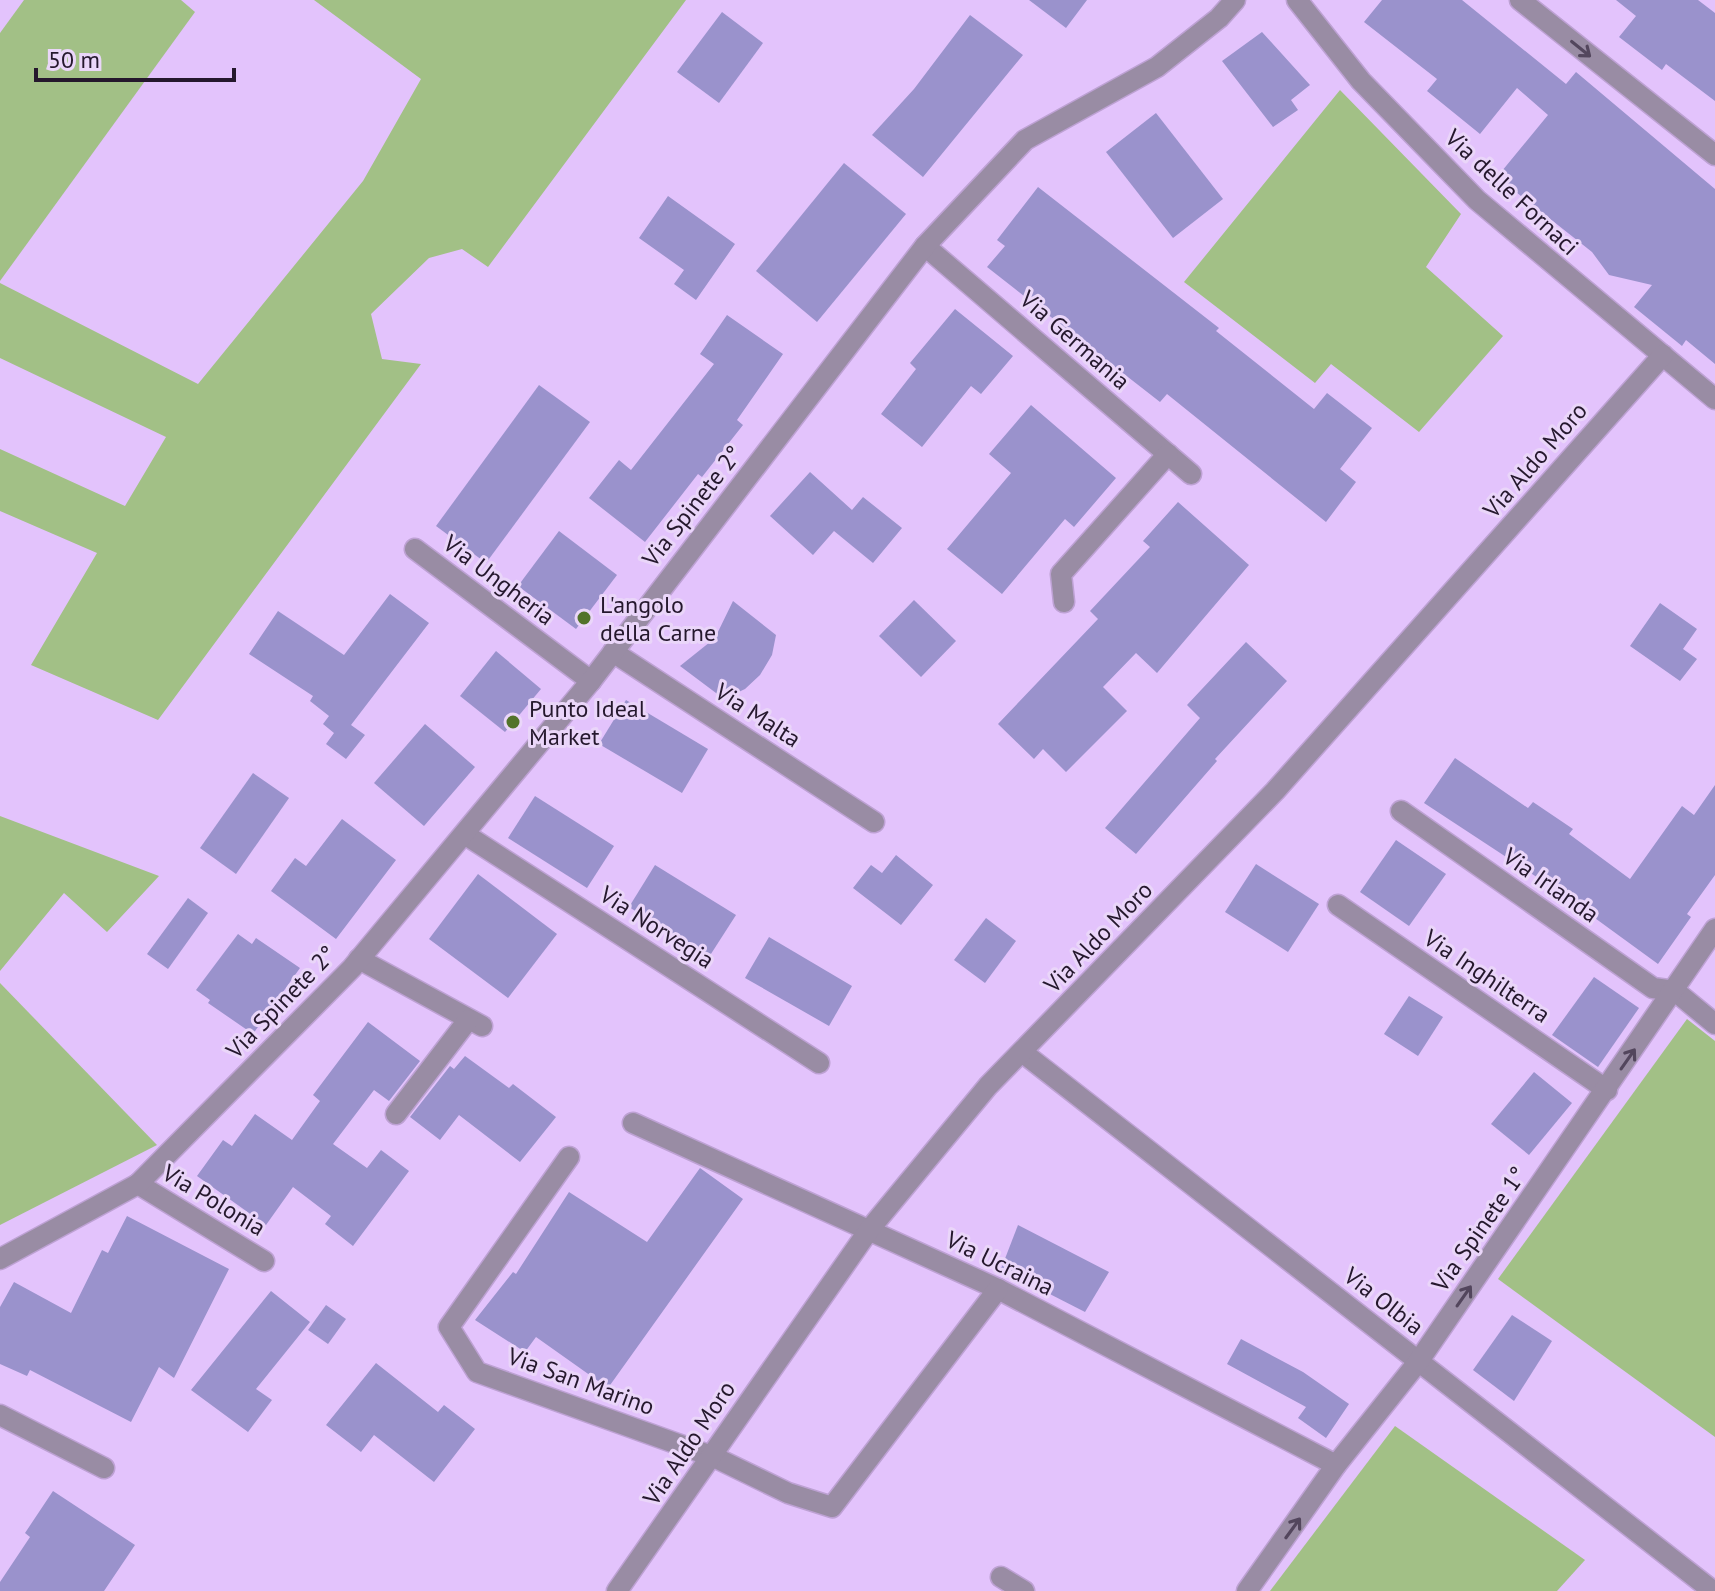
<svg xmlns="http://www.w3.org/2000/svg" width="1715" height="1591" viewBox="0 0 1715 1591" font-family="'PT Sans',sans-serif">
<rect width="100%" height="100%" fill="#e3c3fc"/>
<g fill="#a2c086">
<path d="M24,0h157l14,12 -195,269v-248z"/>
<path d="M314,0h372l-198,267 -26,-18 -33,9 -58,56 11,45 39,5 -263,356 -127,-55 66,-112 -97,-42v-62l125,57 41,-69 -166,-79v-75l198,101 165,-203 58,-102z"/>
<path d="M1340,90l121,124 -35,53 77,69 -84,96 -88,-68 -16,19 -131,-101z"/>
<path d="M0,816l159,60 -52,56 -43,-39 -64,78z"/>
<path d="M0,983l157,162 -157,80z"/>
<path d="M1687,1019l28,22v396l-217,-158z"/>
<path d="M1395,1426l190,134 -28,31h-287z"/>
</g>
<g fill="#9a92cc">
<path d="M1029,0h58l-21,28z"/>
<path d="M1382,0h80l104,84 10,-12 139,117v175l-29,-24 -4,6 -48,-39 18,-22 -43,-10 -17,-23 -95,-75 51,-62 -31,-27 -37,46 -53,-43 10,-12 -73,-57z"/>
<path d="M1616,0h82l17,13v88l-49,-37 -4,6 -43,-33 17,-21z"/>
<path d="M722,12l41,31 -44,60 -42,-31z"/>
<path d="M970,15l53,40 -100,122 -51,-42 42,-46z"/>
<path d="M1262,32l48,53 -19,15 7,10 -25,17 -51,-66z"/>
<path d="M1156,113l67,86 -50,39 -67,-86z"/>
<path d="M844,163l62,51 -89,108 -61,-51z"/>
<path d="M1038,187l181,141 -3,3 98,78 13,-16 45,35 -32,41 16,13 -30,40 -159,-128 -7,8 -173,-135 18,-21 -8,-6z"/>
<path d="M668,196l67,48 -39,56 -22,-16 10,-14 -45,-32z"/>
<path d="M955,309l58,47 -32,38 -10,-8 -49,61 -41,-33 35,-45 -6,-6z"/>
<path d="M727,315l56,39 -46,66 6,5 -41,52 -4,-3 -53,68 -56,-44 30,-38 12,10 83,-106 -14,-10z"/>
<path d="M539,385l51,37 -104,141 -50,-37z"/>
<path d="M1031,405l85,73 -42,49 -9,-8 -63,75 -55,-45 64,-76 -22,-19z"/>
<path d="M810,472l42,38 11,-13 39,31 -29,35 -39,-32 -21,24 -43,-39z"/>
<path d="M1178,502l71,63 -92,108 -21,-20 -33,34 24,24 -61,61 -23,-23 -9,10 -36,-35 100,-105 -8,-8 60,-64 -7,-6z"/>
<path d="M559,531l58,44 -41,54 -58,-43z"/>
<path d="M390,594l39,29 -78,102 14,10 -19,24 -20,-15 8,-11 -11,-9 6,-8 -19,-15 3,-5 -64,-42 29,-43 66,44z"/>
<path d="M914,600l42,41 -35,36 -42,-41z"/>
<path d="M733,601l43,34 -4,20 -12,20 -15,14 -21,10 -44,-33 35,-28z"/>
<path d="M1660,603l37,26 -14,20 14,10 -17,22 -50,-35z"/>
<path d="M1246,642l41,39 -72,78 2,2 -81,93 -31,-26 95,-110 -13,-13z"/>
<path d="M496,651l45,38 -36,43 -45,-36z"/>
<path d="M626,700l82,49 -26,44 -83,-49z"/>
<path d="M425,724l50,43 -51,59 -50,-43z"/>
<path d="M1455,758l73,50 5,-6 40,27 -4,5 61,45 52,-73 12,9 21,-30v90l-28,39 4,3 -33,47 -103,-75 -131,-86z"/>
<path d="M253,773l36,25 -53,76 -36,-26z"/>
<path d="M535,796l79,50 -27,42 -79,-50z"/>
<path d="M342,819l54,41 -60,79 -65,-48 24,-33 11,8z"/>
<path d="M1396,840l50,34 -37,52 -49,-34z"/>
<path d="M896,855l37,30 -32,40 -48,-37 18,-23 11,8z"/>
<path d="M1256,864l63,40 -31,48 -63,-40z"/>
<path d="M655,865l81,50 -27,42 -80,-50z"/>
<path d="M478,874l79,60 -49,64 -79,-59z"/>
<path d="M188,898l20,15 -40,56 -21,-15z"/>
<path d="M986,918l30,23 -31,42 -31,-23z"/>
<path d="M238,934l14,10 4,-6 44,30 -47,66 -45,-31 2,-3 -14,-10z"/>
<path d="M769,937l83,49 -23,40 -84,-48z"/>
<path d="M1594,977l45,31 -41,59 -46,-32z"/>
<path d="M1409,996l34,21 -25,39 -34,-22z"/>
<path d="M368,1022l52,39 -31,40 -15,-11 -41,54 34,24 14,-18 28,21 -56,75 -28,-22 6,-8 -38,-29 -27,38 -69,-49 26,-36 9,6 23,-32 37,26 28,-39 -7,-6z"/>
<path d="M465,1056l44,32 4,-4 43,33 -36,45 -61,-47 -19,25 -30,-23 40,-51 4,3z"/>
<path d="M1534,1072l38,31 -43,52 -38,-31z"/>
<path d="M700,1168l43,31 -135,189 -72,-51 -11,15 -50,-32 38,-48 3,2 53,-82 78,50z"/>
<path d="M127,1216l102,53 -55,109 -15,-11 -28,55 -101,-52 -3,6 -27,-12v-57l14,-25 57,31 31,-63 6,3z"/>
<path d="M1018,1225l91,47 -24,40 -84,-43z"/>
<path d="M271,1291l39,31 -54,67 16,11 -24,32 -57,-42z"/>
<path d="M326,1305l20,14 -18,25 -20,-14z"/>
<path d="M1512,1315l40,26 -38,60 -41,-31z"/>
<path d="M1241,1339l62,33 46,32 -23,34 -28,-20 8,-11 -79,-43z"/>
<path d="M376,1363l62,49 6,-7 31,24 -41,53 -60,-47 -13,17 -35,-27z"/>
<path d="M53,1491l82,54 -31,46h-104v-9l30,-45 -5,-4z"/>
</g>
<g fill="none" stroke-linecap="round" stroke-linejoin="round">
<g stroke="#bda1d3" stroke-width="23">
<g id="minor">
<path d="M1297,0l64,81 116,119 238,199"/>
<path d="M1520,0l195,155"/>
<path d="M925,246l266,228"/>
<path d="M415,549l176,132"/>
<path d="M1064,602l-3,-28 107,-120"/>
<path d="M613,652l261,170"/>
<path d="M1401,811l252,177 22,3 40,33"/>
<path d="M466,835l353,228"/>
<path d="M1338,905l269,185"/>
<path d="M359,959l123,67"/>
<path d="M1022,1052l691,539"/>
<path d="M396,1114l72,-94"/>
<path d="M633,1123l365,166 338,176"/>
<path d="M569,1157l-120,170 28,45 237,85 74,36 44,14 166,-218"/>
<path d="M138,1184l126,77"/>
<path d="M0,1259l138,-75 214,-216 239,-287 334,-435 100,-106 132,-73 62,-49 16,-18"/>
<path d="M0,1415l104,53"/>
<path d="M1001,1577l23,14"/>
<path d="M617,1591l252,-361 119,-144 287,-295 388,-436"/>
<path d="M1247,1591l89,-126 82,-103 297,-433"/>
</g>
</g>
<use href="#minor" stroke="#998ca4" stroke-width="20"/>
</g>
<defs><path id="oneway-shaft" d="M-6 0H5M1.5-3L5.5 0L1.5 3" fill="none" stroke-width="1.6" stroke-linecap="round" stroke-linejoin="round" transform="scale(2)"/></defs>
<g stroke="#53465d">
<use href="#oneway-shaft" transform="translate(1581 49) rotate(39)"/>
<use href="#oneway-shaft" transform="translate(1628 1059) rotate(-55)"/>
<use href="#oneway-shaft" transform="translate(1464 1296) rotate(-55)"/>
<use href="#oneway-shaft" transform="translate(1293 1528) rotate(-54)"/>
</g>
<g fill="#52732a" stroke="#ead6f9" stroke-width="3">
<circle cx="584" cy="618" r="8"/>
<circle cx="513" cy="722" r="8"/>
</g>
<g text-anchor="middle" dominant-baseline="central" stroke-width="6" stroke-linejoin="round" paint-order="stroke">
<g font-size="24" fill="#25182d" stroke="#ead6f9">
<text transform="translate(1512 192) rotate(43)">Via delle Fornaci</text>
<text transform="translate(1075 340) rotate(41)">Via Germania</text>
<text transform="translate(1535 460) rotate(-49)">Via Aldo Moro</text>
<text transform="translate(692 506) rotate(-52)">Via Spinete 2°</text>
<text transform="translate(499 580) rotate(37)">Via Ungheria</text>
<text transform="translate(758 715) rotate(33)">Via Malta</text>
<text transform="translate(1551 885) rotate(35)">Via Irlanda</text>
<text transform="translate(657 927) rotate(33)">Via Norvegia</text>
<text transform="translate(1098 937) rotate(-46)">Via Aldo Moro</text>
<text transform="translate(1487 976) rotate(34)">Via Inghilterra</text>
<text transform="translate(281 1002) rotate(-46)">Via Spinete 2°</text>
<text transform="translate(214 1200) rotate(31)">Via Polonia</text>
<text transform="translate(1479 1229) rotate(-55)">Via Spinete 1°</text>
<text transform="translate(1000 1263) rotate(26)">Via Ucraina</text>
<text transform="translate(1384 1301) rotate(38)">Via Olbia</text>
<text transform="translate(581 1381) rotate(20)">Via San Marino</text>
<text transform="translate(689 1443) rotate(-56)">Via Aldo Moro</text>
</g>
<g font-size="24" fill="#25182d" stroke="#ead6f9" text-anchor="start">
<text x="600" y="604">L'angolo<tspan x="600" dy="28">della Carne</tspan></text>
<text x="529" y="708">Punto Ideal<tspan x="529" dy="28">Market</tspan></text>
</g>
</g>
<path d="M36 68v12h198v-12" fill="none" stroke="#25182d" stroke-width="4"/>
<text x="48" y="68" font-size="24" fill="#25182d" stroke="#ead6f9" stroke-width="6" paint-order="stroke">50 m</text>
</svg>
